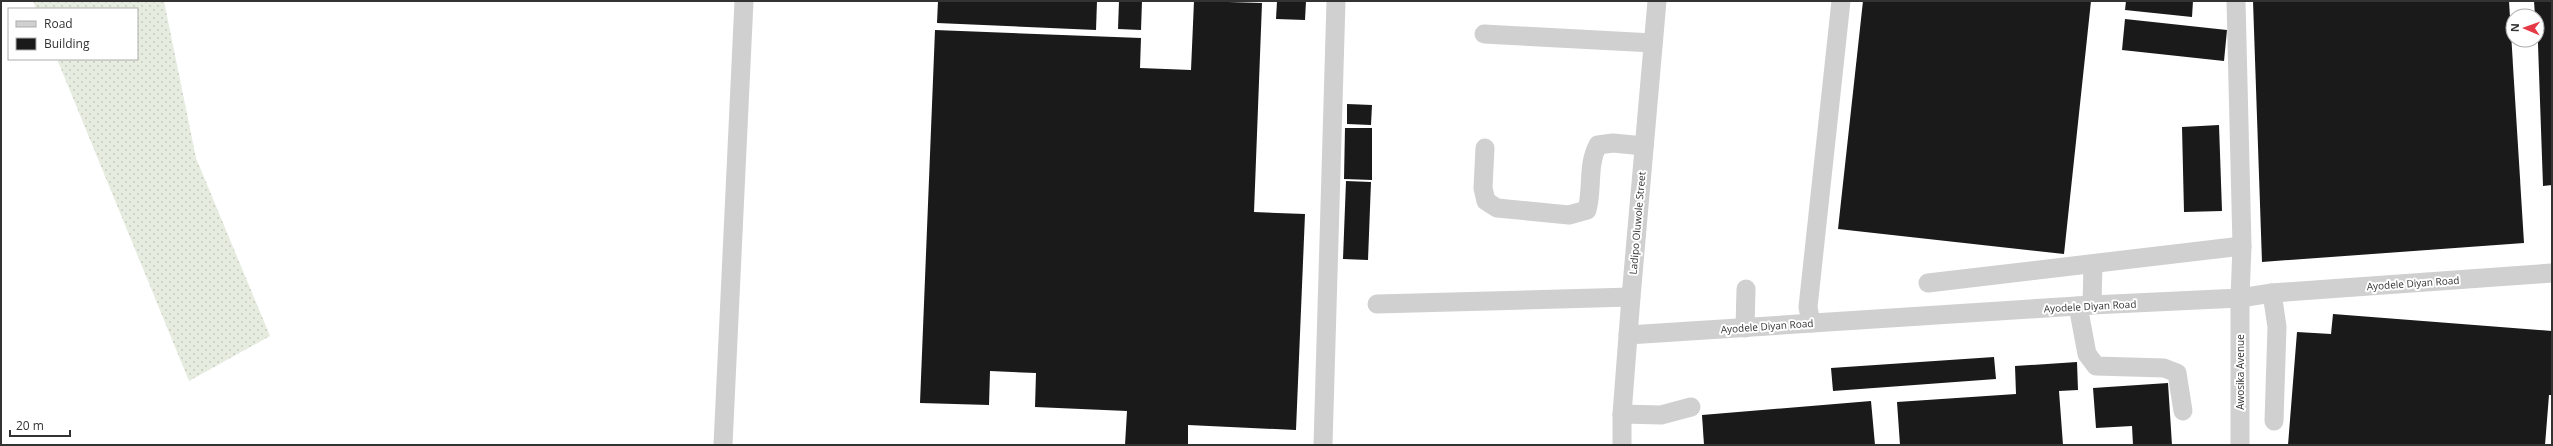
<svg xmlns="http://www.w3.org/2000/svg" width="2553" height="446" viewBox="0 0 2553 446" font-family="'Open Sans',sans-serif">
<defs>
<pattern id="grass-dots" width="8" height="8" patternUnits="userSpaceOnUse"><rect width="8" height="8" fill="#e6ecdf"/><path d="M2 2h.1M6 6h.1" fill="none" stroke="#c6cbc0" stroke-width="1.8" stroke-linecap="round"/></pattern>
</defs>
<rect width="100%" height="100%" fill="#fff"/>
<path fill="url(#grass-dots)" d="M33,1h131l32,157 74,178 -81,45 -132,-322h80v-50h-101z"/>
<g fill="#1a1a1a">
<path d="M938,1h159l-1,29 -159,-7z"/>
<path d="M1119,1h23l-1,29 -23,-1z"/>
<path d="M1194,1l68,2 -8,209 51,2 -9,216 -108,-5v20h-63l2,-34 -92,-4 1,-34 -46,-2 -1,34 -69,-2 15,-373 206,8 -1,30 51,2z"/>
<path d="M1277,1h29l-1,19 -29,-1z"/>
<path d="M1863,1h228l-27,253 -226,-25z"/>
<path d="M2126,1h67l-1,16 -67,-7z"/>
<path d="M2253,1h256l15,242 -262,19z"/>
<path d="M2534,1h18v184l-9,1 -6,-170h-2z"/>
<path d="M2125,19l102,11 -3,31 -102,-11z"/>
<path d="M1347,104l25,1 -1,20 -24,-1z"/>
<path d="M2219,125l3,86 -38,1 -2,-85z"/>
<path d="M1345,128h27v52l-28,-1z"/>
<path d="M1346,181l25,1 -3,78 -25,-1z"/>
<path d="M2333,314l219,17v64h-3l-4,50h-257l9,-113 34,2z"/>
<path d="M1994,357l2,22 -163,12 -2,-23z"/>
<path d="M2077,362l1,28 -19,1 4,54h-163l-3,-43 119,-8 -1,-28z"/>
<path d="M2168,383l4,62h-39l-1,-19 -36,2 -3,-40z"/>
<path d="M1871,401l4,44h-171l-2,-30z"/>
</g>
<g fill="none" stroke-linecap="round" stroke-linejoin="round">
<g stroke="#d0d0d0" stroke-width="19">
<path d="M2236,1l6,245 -2,52v147"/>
<path d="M1484,34l169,9"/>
<path d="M1485,148l-2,40 3,13 11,7 72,7 18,-5c6,-22 0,-45 11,-65l15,-2 31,3"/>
<path d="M1928,283l314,-37"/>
<path d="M2272,293l5,34 -3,94"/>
<path d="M1377,304l254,-7"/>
<path d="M2092,305l1,-41"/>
<path d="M2078,306l9,48 9,12 68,2 13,5 6,38"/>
<path d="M1811,323l-3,-16 33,-306"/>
<path d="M1745,328l1,-39"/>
<path d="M1628,335l464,-30 148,-7 32,-5 280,-20"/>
<path d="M1622,414l39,1 30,-8"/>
<path d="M723,445l21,-444"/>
<path d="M1323,445l13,-444"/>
<path d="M1622,445v-31l9,-117 26,-296"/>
</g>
</g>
<g text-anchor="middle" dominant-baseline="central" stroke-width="4" stroke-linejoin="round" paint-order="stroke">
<g font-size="10" fill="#333" stroke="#fff">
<text transform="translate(1637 223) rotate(-85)">Ladipo Oluwole Street</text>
<text transform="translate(2413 283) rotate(-4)">Ayodele Diyan Road</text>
<text transform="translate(2090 306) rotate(-3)">Ayodele Diyan Road</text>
<text transform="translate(1767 326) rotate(-4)">Ayodele Diyan Road</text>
<text transform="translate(2240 372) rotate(-90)">Awosika Avenue</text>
</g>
</g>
<rect width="2553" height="446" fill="none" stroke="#333333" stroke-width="4"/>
<rect x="8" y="8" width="130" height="52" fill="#ffffff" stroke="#adadad"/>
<rect x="16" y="21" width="20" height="6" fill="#d0d0d0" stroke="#adadad"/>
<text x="44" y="28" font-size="12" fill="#333333">Road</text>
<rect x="16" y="38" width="20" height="12" fill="#1a1a1a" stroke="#adadad"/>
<text x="44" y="48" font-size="12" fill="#333333">Building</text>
<g transform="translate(2525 28) rotate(272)"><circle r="19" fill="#ffffff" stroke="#adadad"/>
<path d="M0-3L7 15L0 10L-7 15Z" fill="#e63946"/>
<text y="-6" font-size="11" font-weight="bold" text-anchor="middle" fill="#333333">N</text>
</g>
<path d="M10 430v6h60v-6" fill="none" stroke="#333333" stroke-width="2"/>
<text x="16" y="430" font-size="12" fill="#333333" stroke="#ffffff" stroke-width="3" paint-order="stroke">20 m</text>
</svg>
